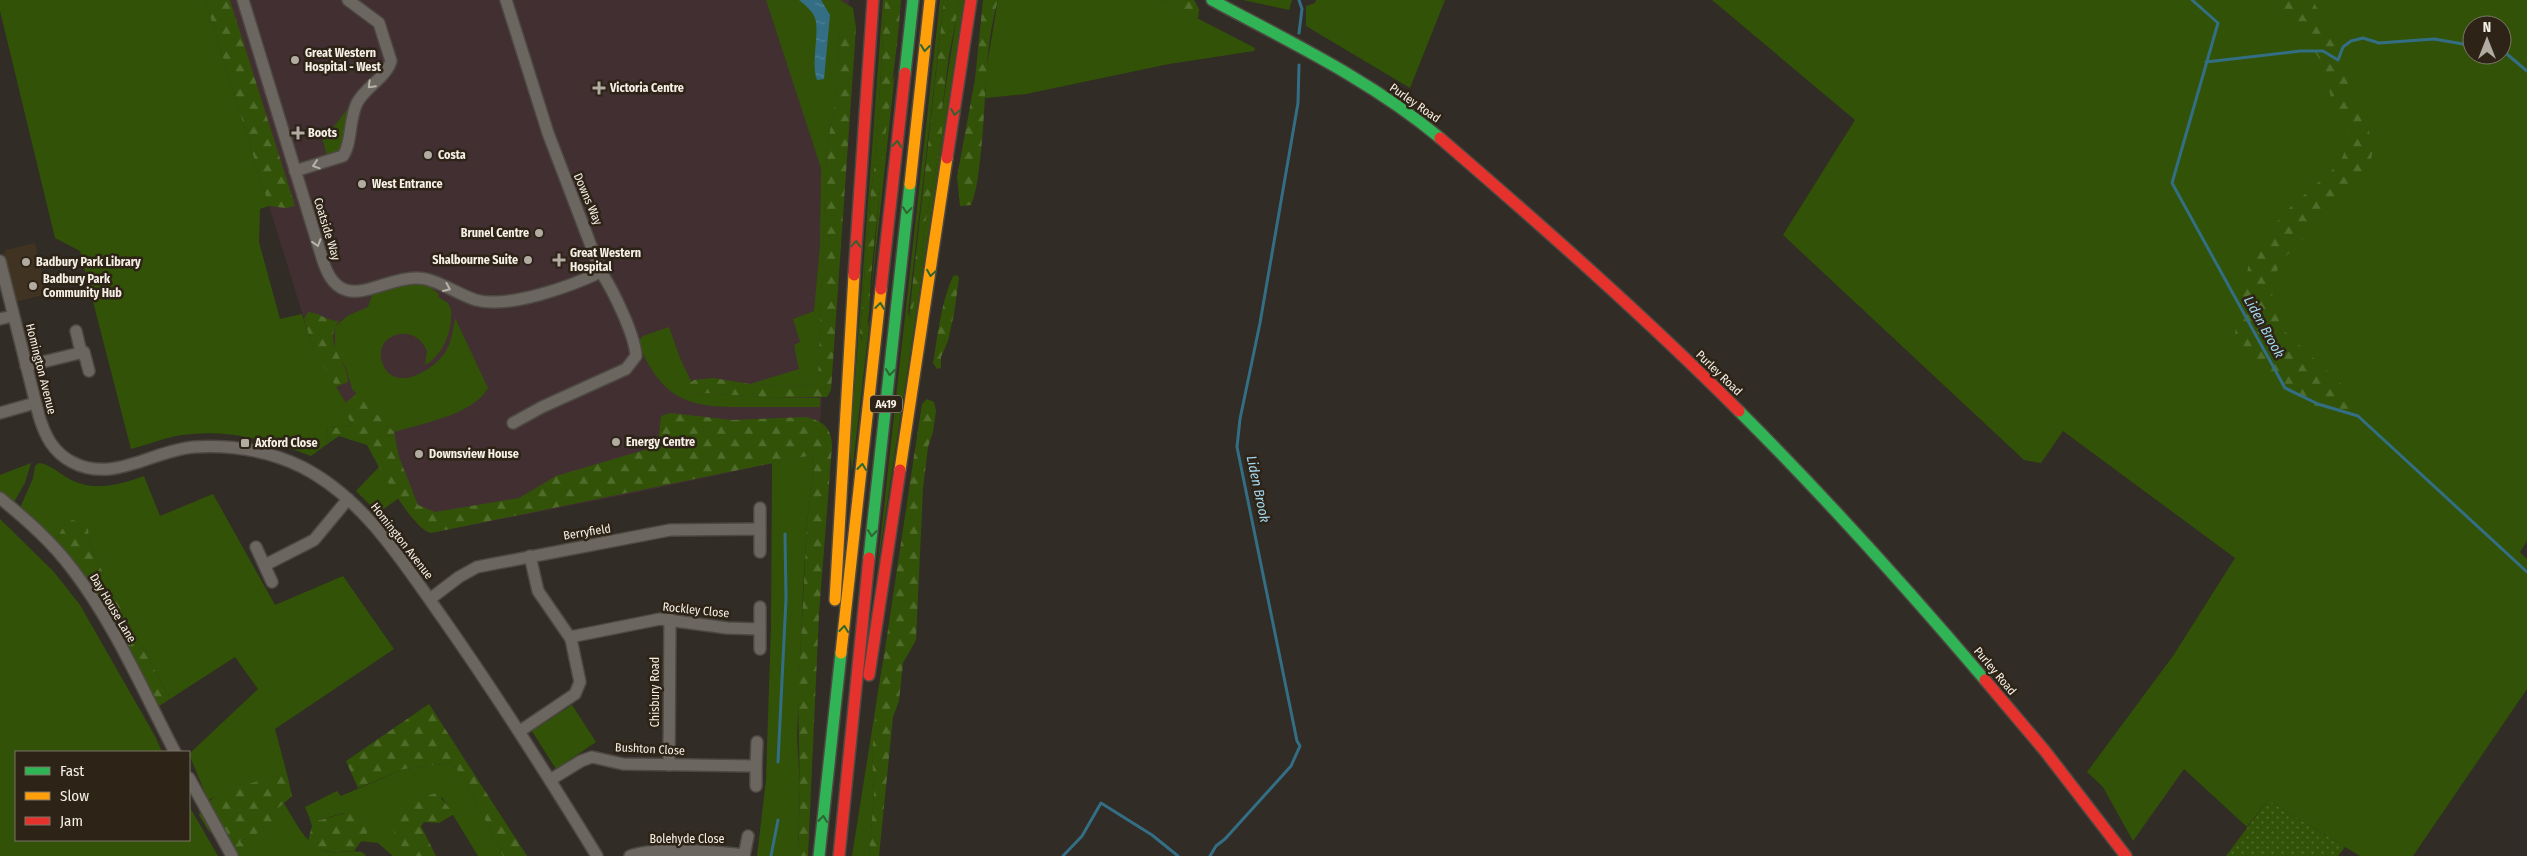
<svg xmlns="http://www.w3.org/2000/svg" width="2527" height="856" viewBox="0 0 2527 856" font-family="'Fira Sans Condensed',sans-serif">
<defs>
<pattern id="forest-firs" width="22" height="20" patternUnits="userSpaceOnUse" patternTransform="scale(1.25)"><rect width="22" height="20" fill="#325307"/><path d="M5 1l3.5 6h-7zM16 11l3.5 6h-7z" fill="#506c2b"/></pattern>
<pattern id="garden-dots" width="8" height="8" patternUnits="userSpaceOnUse" patternTransform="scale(1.25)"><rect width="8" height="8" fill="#325307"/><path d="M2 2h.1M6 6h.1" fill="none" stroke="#506c2b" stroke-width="1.8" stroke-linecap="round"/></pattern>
<pattern id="water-ripples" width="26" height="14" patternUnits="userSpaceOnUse" patternTransform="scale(1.25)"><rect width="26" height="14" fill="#336e85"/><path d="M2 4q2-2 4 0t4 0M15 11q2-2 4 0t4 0" fill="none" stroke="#518396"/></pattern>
</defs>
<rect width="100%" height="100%" fill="#312c25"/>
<path fill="#413322" d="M35,243l12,51 -32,8 -11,-49 2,-3z"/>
<path fill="#412f32" d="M205,0h644l-20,314 -9,109 -8,32 -187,40 -194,38 -6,-2 -7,-6 -105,-177z"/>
<g fill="#325307" fill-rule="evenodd">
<path d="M0,0h205l64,206 -9,3 -1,33 21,77 22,-5 11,34 33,55 -4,3 11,20 -25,2 -2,17 -15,11c-44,-17 -88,-28 -135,-20 -15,3 -30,9 -45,13l-51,-198 -25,-13 -55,-227z"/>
<path d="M766,0h74l13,8 3,20 -16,4 -4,67 -9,47 -9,234 -6,6 -62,-2 49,-15 -5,-24 6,-3 -7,-23 21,-8 6,-65 1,-78z"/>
<path d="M883,0h2l-9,156 -5,34 -11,143 2,8 8,-22 -18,153 -2,-24z"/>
<path d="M940,0h4l-36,313 2,4 11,-49 3,-38 18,-94v-25l16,-103 2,-8h4l-87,570z"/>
<path d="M998,0h164l93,48 -1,3 -85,13 -143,30 -41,4 1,-27z"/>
<path d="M1243,0h49l-3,10z"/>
<path d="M1316,0h129l-35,88 -104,-62v-20l9,-3z"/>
<path d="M1712,0h815v541l-7,11 7,7v130l-114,167h-53l-92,-56 -21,27 -63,-58 -51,72 -30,-54 -16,-15 86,-116 62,-98 -172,-127 -22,32 -17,-3 -241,-225 72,-115zM2472,25h30v30h-30z"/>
<path d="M895,73l-24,223 11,-135 8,-71z"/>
<path d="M359,94l-12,27 -5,26 -4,5 -11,4 -7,-26 9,3z"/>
<path d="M423,282l16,12 -1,3 10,6 3,6c2,20 -7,46 -26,56l2,-14c-12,-30 -54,-17 -45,11 11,33 53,8 64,-11 6,-10 7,-22 9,-33l33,70c-15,27 -65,35 -94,44l-42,-43 -6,-21 -11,-18v-23l12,-11 21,-9 4,-12c16,-8 34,-11 51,-13z"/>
<path d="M669,327l11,31 11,23 -2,11 75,5 56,1v9c-24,0 -47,0 -70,0 -58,1 -86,-4 -111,-62v-5l4,-4z"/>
<path d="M812,455l2,11 -7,58 -4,67 -6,145 3,49 -2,71h-41l9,-76 5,-153 1,-164z"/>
<path d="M31,463l-6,20 -11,19 -14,-10v-17z"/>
<path d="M39,463c9,0 20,10 27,14 25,16 54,8 78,-1l16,40 53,-22 62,111 68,-29 51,73 -119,80 12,45 -43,12 -36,14 -19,-46 69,-65 -23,-32 -65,42 -71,-134 -9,-21 -2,-16 -23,-4 -9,16 -36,-32 13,-30 2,-12z"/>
<path d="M379,467l20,31 -21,15 -22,-22z"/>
<path d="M0,519l54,53 26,33 76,133 6,14h-146v88h173v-34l29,50h-218z"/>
<path d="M884,654l-12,101 2,39 -5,62h-17z"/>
<path d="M572,705l24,37 -40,27 -24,-38z"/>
<path d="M452,763l13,17 38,76h-25l-36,-59 -47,37 14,22h-16l-15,-13 -18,-2 7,-8 -23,-20 -25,7 -10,-3 -4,-10 32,-16 4,5 63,-27z"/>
<path d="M283,802c13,19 23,47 47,50 11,1 22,-2 32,0l4,4h-114l-12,-15 30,-14 7,-18z"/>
</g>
<g fill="url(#forest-firs)">
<path d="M205,0h25l65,206 -9,2 -17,-2z"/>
<path d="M885,0h16c-4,60 -15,118 -20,178 -3,33 -7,66 -10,99 -2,22 0,43 -8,64l-3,-8 11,-143 5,-34z"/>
<path d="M944,0h16l-11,55 -7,56v25l-18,94 -3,38 -8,40 -4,9z"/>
<path d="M983,0h15c-15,52 -11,107 -18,160 -2,15 -3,30 -9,45l-11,1 -3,-29 18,-98z"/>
<path d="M1162,0h32l5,9 -1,10z"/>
<path d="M2270,0l43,1 17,31 17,48 27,64 -6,30 -89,89 -7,32 9,33 69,64 1,19 -54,-8 -35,-30 -27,-40 16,-80 32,-39 57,-51 7,-17 1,-16 -15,-22 -8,-40 -31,-49z"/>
<path d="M856,28l-25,362 -4,7h-63l-75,-5 -2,-7 7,-5 19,-2 37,6 62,2 6,-6 9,-234 9,-47 4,-68z"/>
<path d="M957,275l2,3 -5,36 -6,27 -7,16v11l-4,1 -4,-6c5,-29 8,-60 20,-87z"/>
<path d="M308,312c12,1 19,9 31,9 -18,23 10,41 9,61l-12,5 -23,-39 -9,-29z"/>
<path d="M357,393l37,39 5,25 19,48 17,7 84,-14 37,-22 102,-30 3,-30 9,-3 62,7 74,-3c17,4 26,11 26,29l-13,168 -11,242h-10l2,-68 -2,-91 9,-173 7,-58 -2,-11 -381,78c-20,-5 -53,-68 -64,-88l-28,-9 -13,9 2,-17 25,-2 -11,-20z"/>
<path d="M927,399l7,3 2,9 -3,21 -5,15 -5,42 -7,151 -13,23 -4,38 -6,16 -14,139h-10l5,-62 -2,-39 4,-46 43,-286 3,-19z"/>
<path d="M71,519l17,9 2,16 9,21 71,134 -11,7 -50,-86 -53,-80 9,-16z"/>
<path d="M429,704l98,152h-24l-38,-76 -13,-17 -48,6 -46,19 -12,-27z"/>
<path d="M287,774l5,22 -15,13 -6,18 -31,14 12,15h-17l-27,-26 -9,-15c8,-26 64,-34 88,-41z"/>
<path d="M437,793l17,21 -15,9 -15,-1 -3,4 15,30h-27c-6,-8 -14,-18 -16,-28 -3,-20 29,-31 44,-35z"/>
<path d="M350,812h11l7,12 -1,9 -13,18c-19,1 -32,4 -46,-10l4,-15 -3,-9 11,3z"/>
</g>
<path fill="url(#garden-dots)" d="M2268,800l77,47 -7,9h-112z"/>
<path fill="url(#water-ripples)" d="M799,0h22l9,15 -6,64 -7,1c-7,-20 5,-53 -4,-66 -3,-5 -9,-10 -14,-14z"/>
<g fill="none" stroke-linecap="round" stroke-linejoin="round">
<g stroke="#336e85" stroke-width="3">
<path d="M2192,0l26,23 -46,160 113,205 33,16 40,12 169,156"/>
<path d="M1299,33l3,-24 -3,-9"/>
<path d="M2502,50l25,21"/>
<path d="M2206,62l94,-11h23l15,9 5,-13 8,-6 12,-3 16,5 55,-4 29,5 9,-3"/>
<path d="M778,762l8,-163 -1,-65"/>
<path d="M771,856l7,-36"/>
<path d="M1063,856l19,-20 19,-33 51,32 26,21"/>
<path d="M1210,856l6,-10 9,-7 66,-73 9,-20 -3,-5 -60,-294 3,-28 20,-96 38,-220 1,-38"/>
</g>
<g stroke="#4d4942" stroke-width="14">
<g id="street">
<path d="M243,0l80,261c18,56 56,17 93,17 21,0 40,16 60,22 33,9 95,-14 125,-28"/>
<path d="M506,0l42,133 53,139c12,18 34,63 35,84l-10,13 -84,38 -29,16"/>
<path d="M295,171l48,-15c9,-13 6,-37 14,-53 8,-16 29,-25 34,-42l-12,-38 -31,-23"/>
<path d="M0,261l39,155c6,20 14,36 33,46 41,22 81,-12 122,-15 37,-2 76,4 108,20 63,32 102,97 142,153 54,77 104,156 153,236"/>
<path d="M0,319l13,-3"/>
<path d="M76,331l5,21"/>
<path d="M26,366l58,-14 5,19"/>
<path d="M0,413l35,-10"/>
<path d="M0,498c27,22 52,44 73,72 42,55 70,121 102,182"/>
<path d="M760,529v-21"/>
<path d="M256,547l16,35"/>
<path d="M265,565l49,-25 34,-41"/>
<path d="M430,599l29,-22 18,-10 193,-37 90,-1v23"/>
<path d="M570,637l90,-18 67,9 33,1v-22"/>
<path d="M760,649v-20"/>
<path d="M520,731l55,-37 5,-12 -9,-43 -33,-48 -8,-35"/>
<path d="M669,765l1,-146"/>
<path d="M756,766l1,-24"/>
<path d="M189,778l43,78"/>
<path d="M550,780l31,-19 11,-4 31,7 133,2v20"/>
<path d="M630,856c25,-9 87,-5 114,-1"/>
<path d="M744,856l4,-20"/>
</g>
</g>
<g stroke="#4d4942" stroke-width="14">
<g id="fast">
<path d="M1212,0c78,42 160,81 228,138"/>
<path d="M905,73l8,-73"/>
<path d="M1739,411c86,86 167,176 246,269"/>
<path d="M869,558l41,-374"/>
<path d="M819,856l22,-203"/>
</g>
</g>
<g stroke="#4d4942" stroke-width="14">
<g id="slow">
<path d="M910,184l20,-184"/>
<path d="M900,470l47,-312"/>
<path d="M835,600l19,-325"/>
<path d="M841,653l40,-364"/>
</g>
</g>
<g stroke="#4d4942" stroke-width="14">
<g id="jam">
<path d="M1440,138c102,88 204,178 299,273"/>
<path d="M947,158l24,-158"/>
<path d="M854,275l19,-275"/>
<path d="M881,289l24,-216"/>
<path d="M869,675l31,-205"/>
<path d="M1985,680l60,71 81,105"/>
<path d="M839,856l30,-298"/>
</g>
</g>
<use href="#street" stroke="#6b6760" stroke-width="11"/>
<use href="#fast" stroke="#30b455" stroke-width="11"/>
<use href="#slow" stroke="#ff9f0a" stroke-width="11"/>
<use href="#jam" stroke="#e5322d" stroke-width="11"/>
</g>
<defs><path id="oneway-chevron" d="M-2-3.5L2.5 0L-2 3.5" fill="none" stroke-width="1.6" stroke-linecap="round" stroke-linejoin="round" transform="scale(1.25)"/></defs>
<g stroke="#2e6432">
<use href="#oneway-chevron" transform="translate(925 48) rotate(96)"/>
<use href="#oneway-chevron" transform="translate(955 112) rotate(100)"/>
<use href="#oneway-chevron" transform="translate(897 144) rotate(-84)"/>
<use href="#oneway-chevron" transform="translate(907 210) rotate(96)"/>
<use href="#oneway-chevron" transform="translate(856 244) rotate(-86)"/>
<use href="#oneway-chevron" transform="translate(931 273) rotate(99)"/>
<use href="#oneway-chevron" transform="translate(880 306) rotate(-84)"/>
<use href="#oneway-chevron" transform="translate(890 372) rotate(96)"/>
<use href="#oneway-chevron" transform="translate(862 467) rotate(-84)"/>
<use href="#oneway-chevron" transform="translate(872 533) rotate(96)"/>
<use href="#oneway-chevron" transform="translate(844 629) rotate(-84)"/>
<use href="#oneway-chevron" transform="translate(823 819) rotate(-84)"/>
</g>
<g stroke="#b7b2aa">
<use href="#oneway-chevron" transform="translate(371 85) rotate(135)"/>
<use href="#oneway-chevron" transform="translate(316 165) rotate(162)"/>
<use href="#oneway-chevron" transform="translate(317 243) rotate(73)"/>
<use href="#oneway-chevron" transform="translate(447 288) rotate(23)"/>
</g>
<g fill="#b1aba2" stroke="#2d2316" stroke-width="2">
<circle cx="295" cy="60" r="5"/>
<path d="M596.5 80.5h5v5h5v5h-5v5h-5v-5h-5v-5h5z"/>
<path d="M295.5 125.5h5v5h5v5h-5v5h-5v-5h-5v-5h5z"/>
<circle cx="428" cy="155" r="5"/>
<circle cx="362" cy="184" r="5"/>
<circle cx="539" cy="233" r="5"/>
<circle cx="528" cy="260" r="5"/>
<path d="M556.5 252.5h5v5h5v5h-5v5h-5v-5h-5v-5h5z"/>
<circle cx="26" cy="262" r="5"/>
<circle cx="33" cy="286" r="5"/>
<circle cx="616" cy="442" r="5"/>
<rect x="240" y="438" width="10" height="10" rx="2.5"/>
<circle cx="419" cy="454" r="5"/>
</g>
<g text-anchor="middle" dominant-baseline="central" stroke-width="5" stroke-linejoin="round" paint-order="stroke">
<rect fill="#2d2316" stroke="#bab2a8" stroke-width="1" x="870" y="395.5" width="32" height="17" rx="4"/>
<g font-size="11" font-weight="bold" fill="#f6efe6">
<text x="886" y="404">A419</text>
</g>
<g font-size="12" font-weight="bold" fill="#f6efe6" stroke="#2d2316" text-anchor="start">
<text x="305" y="53">Great Western<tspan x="305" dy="14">Hospital - West</tspan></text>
<text x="610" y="88">Victoria Centre</text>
<text x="308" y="133">Boots</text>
<text x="438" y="155">Costa</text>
<text x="372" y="184">West Entrance</text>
<text x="529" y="233" text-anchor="end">Brunel Centre</text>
<text x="570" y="253">Great Western<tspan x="570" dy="14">Hospital</tspan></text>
<text x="518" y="260" text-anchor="end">Shalbourne Suite</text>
<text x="36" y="262">Badbury Park Library</text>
<text x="43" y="279">Badbury Park<tspan x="43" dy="14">Community Hub</tspan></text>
<text x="626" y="442">Energy Centre</text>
<text x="255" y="443">Axford Close</text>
<text x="429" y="454">Downsview House</text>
</g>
<g font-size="12" fill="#f6efe6" stroke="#2d2316">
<text transform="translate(1415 103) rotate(35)">Purley Road</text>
<text transform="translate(588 199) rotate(67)">Downs Way</text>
<text transform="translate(327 229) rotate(73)">Coatside Way</text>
<text transform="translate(41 369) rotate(76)">Homington Avenue</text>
<text transform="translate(1719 373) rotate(44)">Purley Road</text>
<text transform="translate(587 532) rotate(-9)">Berryfield</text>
<text transform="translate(402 541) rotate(52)">Homington Avenue</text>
<text transform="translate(113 608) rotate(59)">Day House Lane</text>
<text transform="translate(696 610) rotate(6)">Rockley Close</text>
<text transform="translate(1995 671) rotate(50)">Purley Road</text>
<text transform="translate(655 692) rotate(-90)">Chisbury Road</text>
<text transform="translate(650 749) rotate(3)">Bushton Close</text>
<text x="687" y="839">Bolehyde Close</text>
</g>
<g font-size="14" font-style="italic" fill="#a3d8f0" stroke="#2d2316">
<text transform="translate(2264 327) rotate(61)">Liden Brook</text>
<text transform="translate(1258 489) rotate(78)">Liden Brook</text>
</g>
</g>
<rect x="15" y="751" width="175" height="90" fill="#2d2316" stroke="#7d7569"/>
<rect x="25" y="767" width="25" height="8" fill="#30b455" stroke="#7d7569"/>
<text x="60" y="776" font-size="15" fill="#f6efe6">Fast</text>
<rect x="25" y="792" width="25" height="8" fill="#ff9f0a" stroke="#7d7569"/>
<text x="60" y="801" font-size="15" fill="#f6efe6">Slow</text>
<rect x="25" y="817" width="25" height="8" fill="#e5322d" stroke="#7d7569"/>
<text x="60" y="826" font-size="15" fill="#f6efe6">Jam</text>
<g transform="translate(2487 40)"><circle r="24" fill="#2d2316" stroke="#7d7569"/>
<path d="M0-4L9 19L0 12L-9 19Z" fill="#b1aba2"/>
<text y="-8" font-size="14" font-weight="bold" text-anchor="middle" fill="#f6efe6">N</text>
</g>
</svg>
